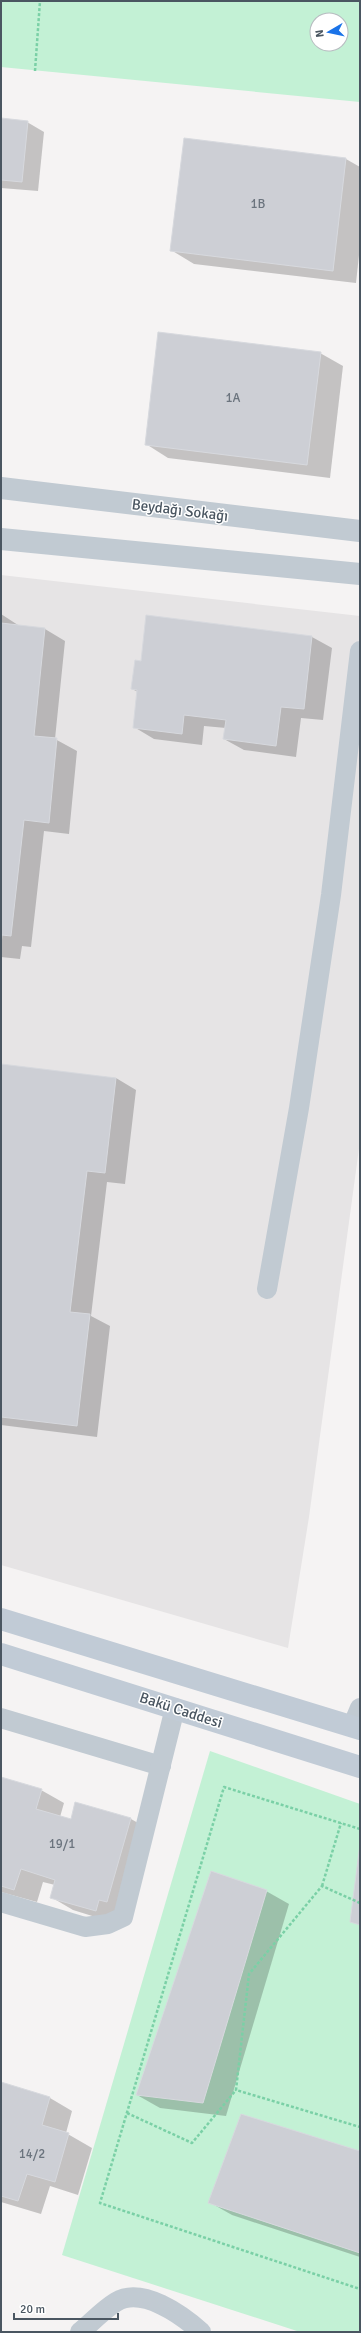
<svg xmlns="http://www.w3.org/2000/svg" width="361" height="2333" viewBox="0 0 361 2333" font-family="Signika,sans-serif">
<rect width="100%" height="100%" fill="#f5f3f3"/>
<path fill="#e6e4e5" d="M1,575l359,41v525l-51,376 -21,131 -287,-83z"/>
<g fill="#c3f1d5" fill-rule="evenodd">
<path d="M1,1h359v101l-359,-35zM317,20h24v24h-24z"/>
<path d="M210,1751l150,53v528h-60l-238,-77z"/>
</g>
<g fill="#0003">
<path d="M1,119l26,3 17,10 -6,59 -37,-3z"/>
<path d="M346,159l14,8v79l-4,37 -162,-19 -23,-14z"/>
<path d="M320,353l23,13 -13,112 -162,-20 -22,-14z"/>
<path d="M1,614l20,13 24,2 20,12 -10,98 22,12 -8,83 -25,-3 -13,116 -9,-1 -2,13 -19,-2z"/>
<path d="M147,616l165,21 20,11 -9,72 -22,-2 -5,39 -52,-7 -20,-11 2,-11 -22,-2 -2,19 -48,-6 -20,-12 4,-35 -6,-3 10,-27z"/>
<path d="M1,1065l115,13 20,12 -11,94 -18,-2 -16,134 19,10 -13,111 -96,-12z"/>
<path d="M1,1778l40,12 23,13 -4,14 11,4 5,-18 55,16 23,13 -36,92 -45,-14 -22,-13 4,-12 -12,-3 -6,20 -36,-10z"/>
<path d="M266,1891l23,13 -63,212 -66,-8 -23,-13z"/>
<path d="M1,2083l49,15 22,13 -6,22 26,15 -14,47 -28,-9 -9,28 -40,-12z"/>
<path d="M360,2152v105l-128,-42 -23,-13z"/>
</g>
<g fill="#cdcfd5" stroke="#d7d9de">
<path d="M1,118l27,3 -6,61 -21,-2z"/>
<path d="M184,138l162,20 -13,113 -163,-20z"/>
<path d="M158,332l163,20 -14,113 -162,-20z"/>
<path d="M146,615l166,21 -8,73 -23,-2 -5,39 -53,-7 3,-19 -42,-5 -2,19 -49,-6 4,-38 -6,-1 4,-29 6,1z"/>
<path d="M1,623l44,5 -11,108 23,2 -8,85 -25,-3 -13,116 -9,-1 -1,10z"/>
<path d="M1,1064l115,14 -11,95 -18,-2 -17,141 20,2 -13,112 -76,-9z"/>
<path d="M1,1777l41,12 -6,20 35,10 4,-17 56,16 -24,84 -8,-2 -3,11 -46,-13 5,-18 -34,-11 -7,21 -13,-4z"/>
<path d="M360,1844v81l-10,-3z"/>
<path d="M211,1871l56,19 -64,213 -67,-8z"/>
<path d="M1,2082l49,15 -8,28 27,8 -14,49 -28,-8 -9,27 -17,-5z"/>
<path d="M241,2114l119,37v102l-152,-50z"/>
</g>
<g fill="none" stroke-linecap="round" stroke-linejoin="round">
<g stroke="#7ad0a6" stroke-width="2.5" stroke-dasharray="3 2" stroke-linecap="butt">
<path d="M35,71l5,-70"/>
<path d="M360,1829l-136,-42 -124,416 260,86"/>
<path d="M322,1886l19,-63"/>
<path d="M360,1903l-38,-17 -73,88 -13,116 124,37"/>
<path d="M127,2113l65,30 44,-53"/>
</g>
<g stroke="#c1cad2" stroke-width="20">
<path d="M267,1289l32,-181 32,-213 29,-244"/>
<path d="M1,1718l160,48"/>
<path d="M352,1727l8,-19"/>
<path d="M1,1902l84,25 23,-3 15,-7 52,-209"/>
<path d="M80,2332c12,-10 23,-22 36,-30 26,-16 66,13 85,30"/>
</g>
<g stroke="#c1cad2" stroke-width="22">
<path d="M1,488l359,43"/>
<path d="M1,539l359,35"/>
</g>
<g stroke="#c1cbd6" stroke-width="22">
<path d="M1,1619l359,110"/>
<path d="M1,1654l359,113"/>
</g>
</g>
<g text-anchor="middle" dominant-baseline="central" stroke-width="3" stroke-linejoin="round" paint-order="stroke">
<g font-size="13" fill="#6b747e">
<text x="258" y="204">1B</text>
<text x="233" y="398">1A</text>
<text x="62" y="1844">19/1</text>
<text x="32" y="2154">14/2</text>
</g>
<g font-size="15" fill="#4a5661" stroke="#fff">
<text transform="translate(180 510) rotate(7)">Beydağı Sokağı</text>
<text transform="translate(181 1710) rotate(18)">Bakü Caddesi</text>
</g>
</g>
<rect width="361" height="2333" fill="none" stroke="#4a5661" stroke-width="4"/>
<g transform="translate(329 32) rotate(261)"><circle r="19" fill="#ffffff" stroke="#b7bbc0"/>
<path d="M0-3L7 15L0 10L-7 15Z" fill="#1a73e8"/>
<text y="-6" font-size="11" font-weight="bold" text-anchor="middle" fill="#4a5661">N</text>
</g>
<path d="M14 2313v6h104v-6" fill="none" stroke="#4a5661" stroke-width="2"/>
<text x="20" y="2313" font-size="12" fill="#4a5661" stroke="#ffffff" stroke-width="3" paint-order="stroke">20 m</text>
</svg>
